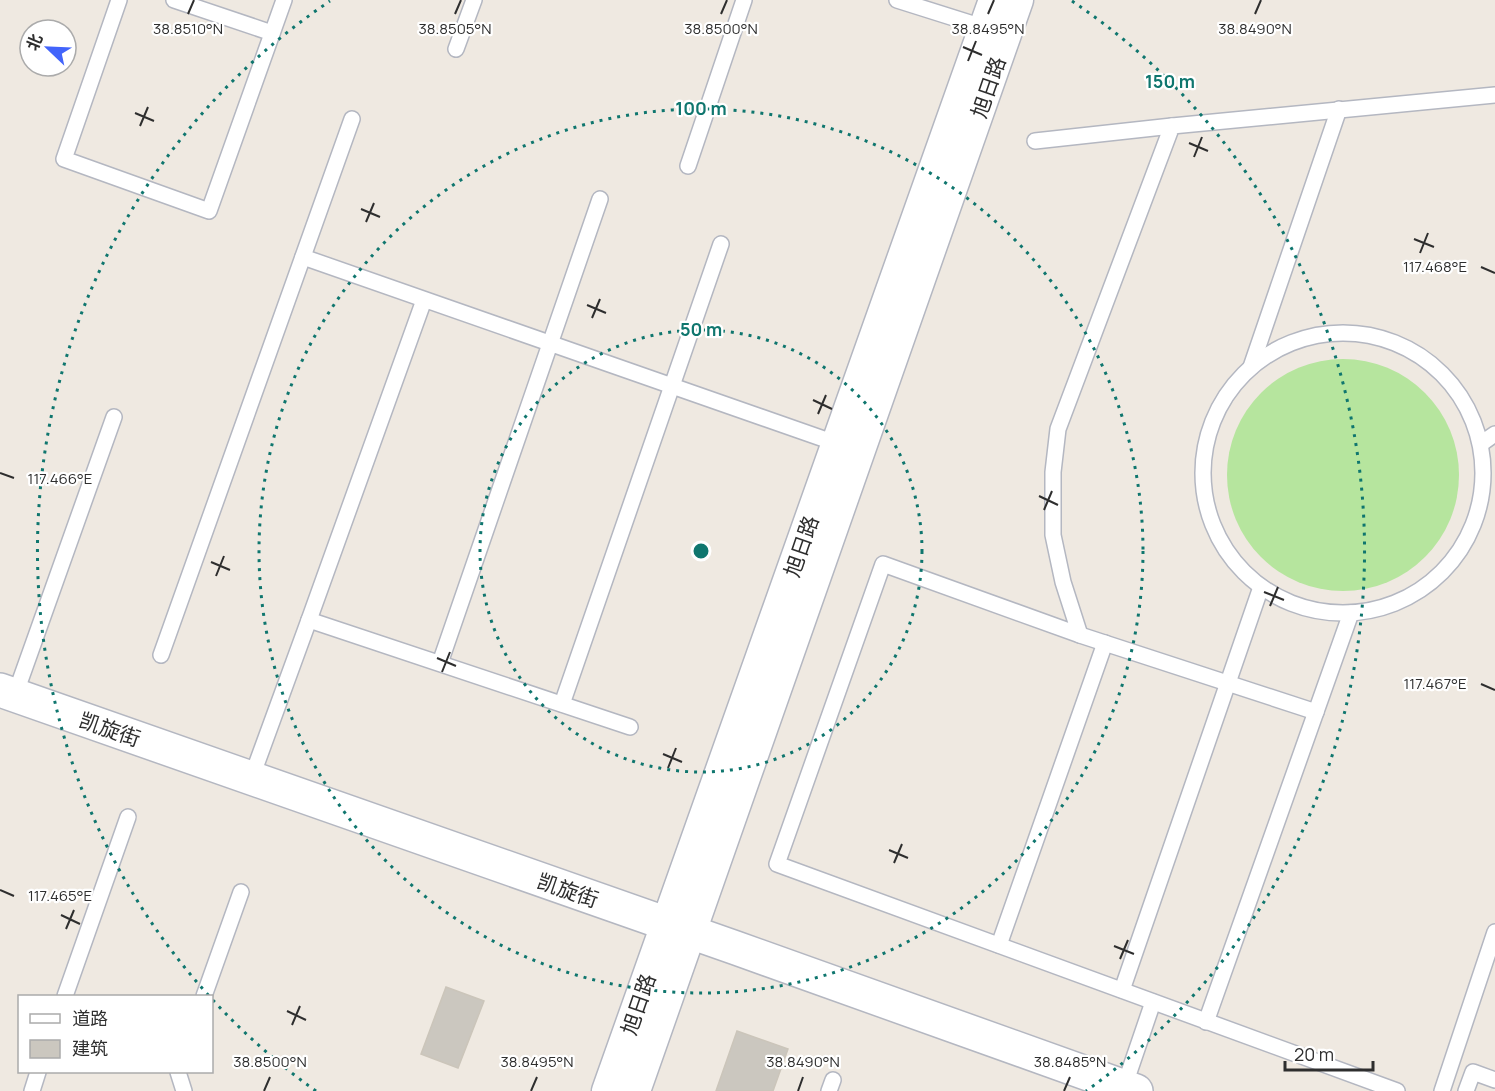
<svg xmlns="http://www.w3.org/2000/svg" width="1495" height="1091" viewBox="0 0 1495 1091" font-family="Manrope,'Noto Sans SC',sans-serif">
<rect width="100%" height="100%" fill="#efe9e1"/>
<circle fill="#b6e59e" cx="1343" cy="475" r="116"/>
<g fill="#cbc7bf" stroke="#cbc5ba" stroke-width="1.5">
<path d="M446,987l38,14 -26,67 -37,-14z"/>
<path d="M737,1031l51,18 -15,42h-57z"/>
</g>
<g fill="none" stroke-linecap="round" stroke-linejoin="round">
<g stroke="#b4b7c1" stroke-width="18">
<g id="service">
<path d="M119,0l-55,159 145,52 75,-211"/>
<path d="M174,0l98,33"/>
<path d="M897,0l92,29"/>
<path d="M456,49l18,-49"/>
<path d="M1035,141l137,-15"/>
<path d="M688,166l56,-166"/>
<path d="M303,257l538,188"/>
<circle cx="1343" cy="473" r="140"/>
<path d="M1251,367l88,-258"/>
<path d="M1482,443l13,-9"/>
<path d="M309,620l321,107"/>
<path d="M1080,635l236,77"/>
<path d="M161,655l191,-536"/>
<path d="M440,663l160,-464"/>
<path d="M15,695l99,-278"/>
<path d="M562,704l159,-460"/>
<path d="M251,779l58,-159 115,-320"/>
<path d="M999,945l106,-302"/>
<path d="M1122,990l139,-403"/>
<path d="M65,996l63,-179"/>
<path d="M204,996l37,-104"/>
<path d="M1206,1022l145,-409"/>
<path d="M178,1072l6,19"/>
<path d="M1124,1087l29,-85"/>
<path d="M32,1091l6,-19"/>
<path d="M829,1091l4,-11"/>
<path d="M1397,1091l-620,-227 106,-300 197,71 -17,-53 -10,-47v-63l5,-43 114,-303 323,-31"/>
<path d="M1442,1091l53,-159"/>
<path d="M1466,1091l7,-19 22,8"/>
</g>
</g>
<g stroke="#b4b7c1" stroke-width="33">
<g id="minor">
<path d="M607,1091l387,-1091"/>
<path d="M635,1091l383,-1091"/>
</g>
</g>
<g stroke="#b4b7c1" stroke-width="36">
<path id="tertiary" d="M0,690l736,258 400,143"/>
</g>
<use href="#service" stroke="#fff" stroke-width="15"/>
<use href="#minor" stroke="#fff" stroke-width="30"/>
<use href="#tertiary" stroke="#fff" stroke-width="33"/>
</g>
<path fill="none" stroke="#2e2e2e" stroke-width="2" d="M188,14l6,-14M455,14l6,-14M721,14l6,-14M988,14l6,-14M1255,14l6,-14M963,47l19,8M968,61l8,-20M135,113l19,8M140,126l8,-19M1189,143l19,8M1194,157l8,-20M361,209l19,8M366,222l8,-19M1414,239l20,8M1420,253l8,-20M1481,267l14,6M587,305l19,8M592,318l8,-19M813,400l19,9M818,414l8,-19M0,473l14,5M1039,496l19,9M1044,510l8,-19M211,562l19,8M216,576l8,-20M1264,592l20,8M1270,606l8,-19M437,658l19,8M442,672l8,-20M1481,684l14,6M663,754l19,8M668,768l8,-20M889,850l19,8M894,863l8,-19M0,890l14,6M61,915l19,9M66,929l8,-19M1114,946l20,8M1120,959l8,-19M287,1011l19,9M292,1025l8,-19M264,1091l6,-14M531,1091l6,-14M798,1091l5,-14M1064,1091l6,-14"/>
<g fill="none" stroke="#0f766e" stroke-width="3" stroke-dasharray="3 6">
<circle cx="701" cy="551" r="221"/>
<circle cx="701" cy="551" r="442"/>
<path d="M316 1091A663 663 0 0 1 330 1M1072 1A663 663 0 0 1 1086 1091"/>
</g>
<g text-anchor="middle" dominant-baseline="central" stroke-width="4.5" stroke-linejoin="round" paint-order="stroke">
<g font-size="21" fill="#2e2e2e" stroke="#fff">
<text transform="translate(988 87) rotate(-71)">旭日路</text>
<text transform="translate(801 546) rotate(-71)">旭日路</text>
<text transform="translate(110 729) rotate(19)">凯旋街</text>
<text transform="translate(568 890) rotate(19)">凯旋街</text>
<text transform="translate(638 1004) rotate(-71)">旭日路</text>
</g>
</g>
<g font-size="15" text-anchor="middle" fill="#2e2e2e" stroke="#fff" stroke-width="4.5" stroke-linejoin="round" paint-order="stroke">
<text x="455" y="34">38.8505°N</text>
<text x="188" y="34">38.8510°N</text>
<text x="721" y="34">38.8500°N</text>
<text x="988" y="34">38.8495°N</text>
<text x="1255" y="34">38.8490°N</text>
<text x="1435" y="272">117.468°E</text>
<text x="60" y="484">117.466°E</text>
<text x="1435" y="689">117.467°E</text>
<text x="60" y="901">117.465°E</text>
<text x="270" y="1067">38.8500°N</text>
<text x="537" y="1067">38.8495°N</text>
<text x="803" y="1067">38.8490°N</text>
<text x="1070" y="1067">38.8485°N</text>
</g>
<circle cx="701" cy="551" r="9" fill="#0f766e" stroke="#fff" stroke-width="3"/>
<g font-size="18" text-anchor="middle" font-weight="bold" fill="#0f766e" stroke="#fff" stroke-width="4.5" stroke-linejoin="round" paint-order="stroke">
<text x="1170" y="88">150 m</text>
<text x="701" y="115">100 m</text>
<text x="701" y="336">50 m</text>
</g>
<rect x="18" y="995" width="195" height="78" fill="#ffffff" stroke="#ababab" stroke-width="1.5"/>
<rect x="30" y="1014" width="30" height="9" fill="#ffffff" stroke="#ababab" stroke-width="1.5"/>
<text x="72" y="1025" font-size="18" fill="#2e2e2e">道路</text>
<rect x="30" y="1040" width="30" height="18" fill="#cbc7bf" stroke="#ababab" stroke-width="1.5"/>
<text x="72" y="1055" font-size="18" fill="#2e2e2e">建筑</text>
<g transform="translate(48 48) rotate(293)"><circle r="28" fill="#ffffff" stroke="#ababab" stroke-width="1.5"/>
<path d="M0-4.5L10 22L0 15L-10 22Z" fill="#4264fb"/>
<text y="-9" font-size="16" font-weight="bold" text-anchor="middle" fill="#2e2e2e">北</text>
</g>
<path d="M1285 1061v9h88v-9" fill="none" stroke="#2e2e2e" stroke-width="3"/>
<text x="1294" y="1061" font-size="18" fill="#2e2e2e" stroke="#ffffff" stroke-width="4.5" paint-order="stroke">20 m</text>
</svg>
